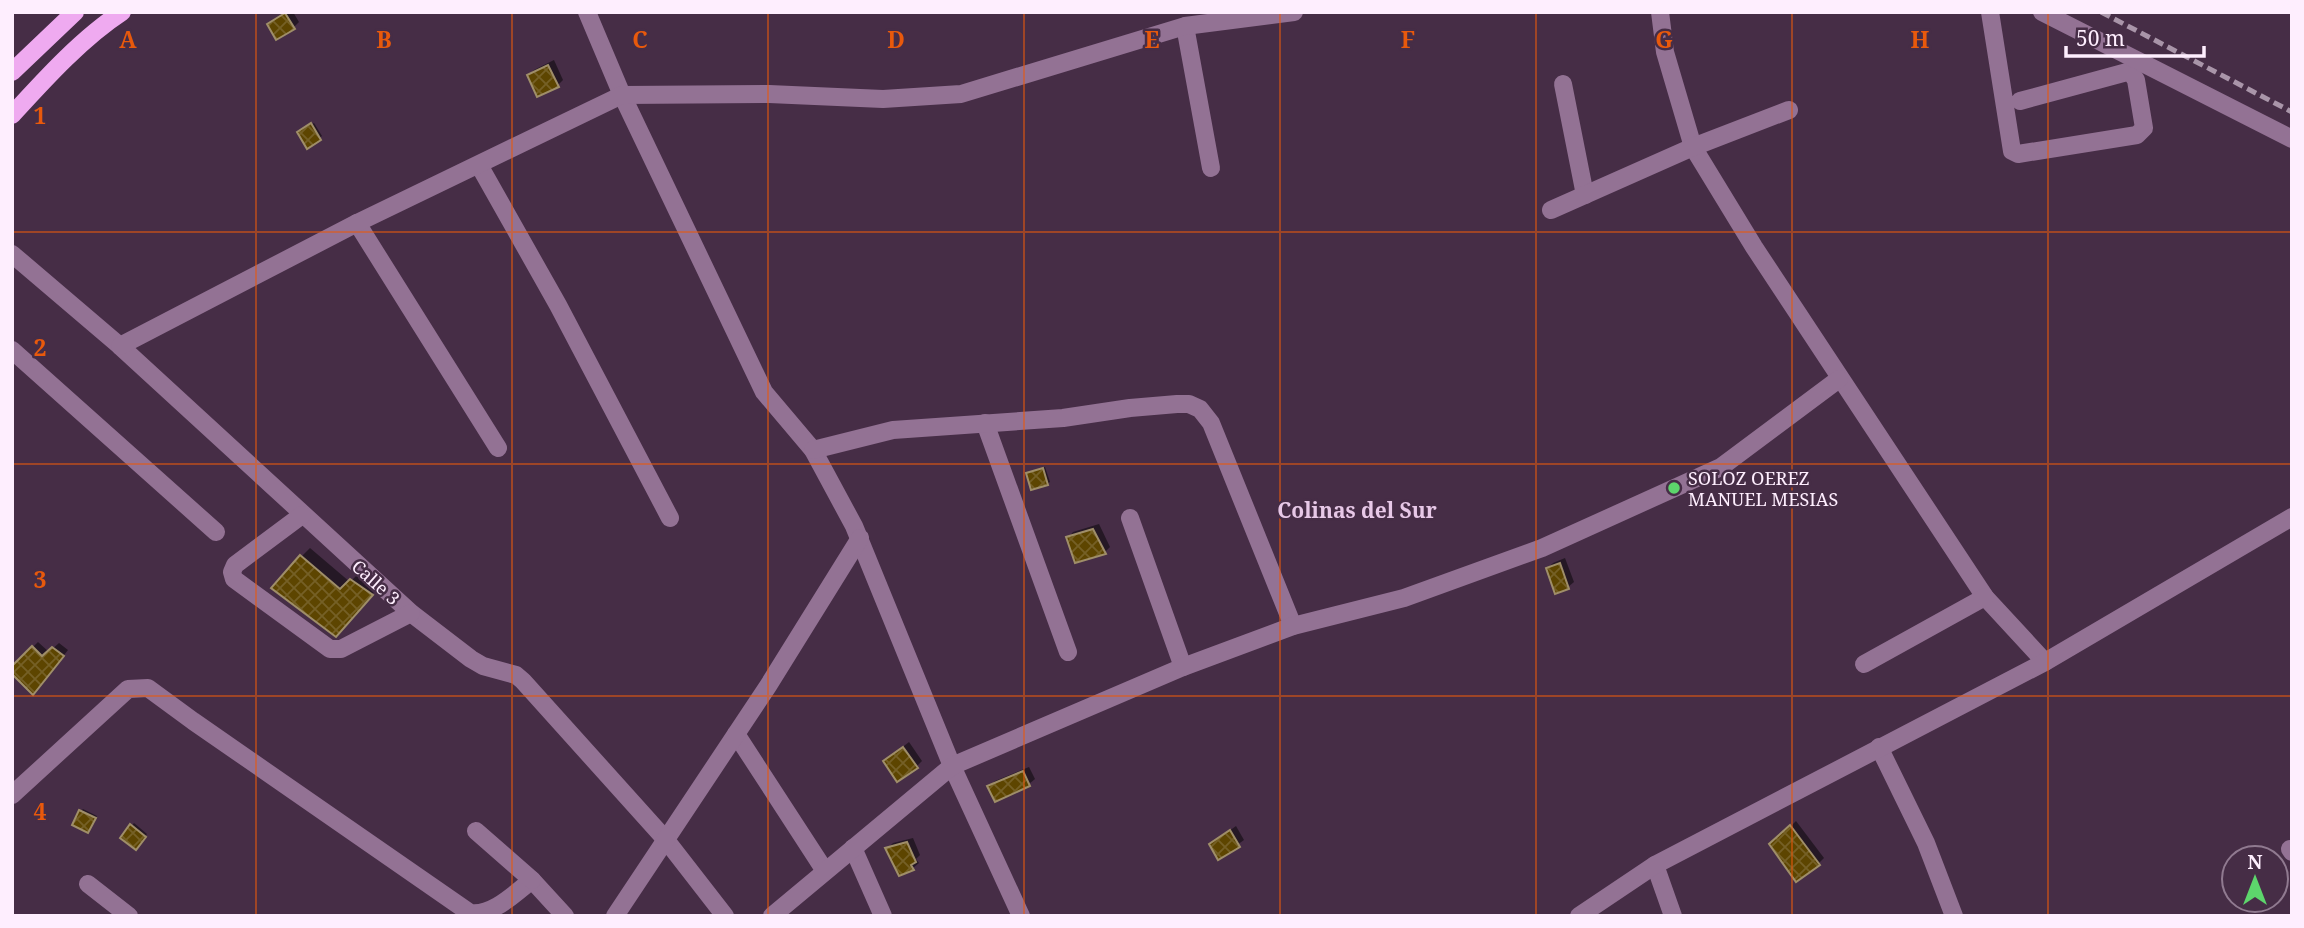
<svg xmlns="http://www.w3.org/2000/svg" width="2304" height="928" viewBox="0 0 2304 928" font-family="'Noto Serif',serif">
<defs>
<pattern id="building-cross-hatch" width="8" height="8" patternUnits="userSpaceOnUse" patternTransform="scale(1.75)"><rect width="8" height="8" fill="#5d4500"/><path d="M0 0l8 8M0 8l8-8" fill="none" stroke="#756026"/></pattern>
</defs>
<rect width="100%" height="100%" fill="#462d46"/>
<g fill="#0007">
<path d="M286,12h7l6,10 -5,5 -25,-2z"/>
<path d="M554,60l9,20 -5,5 -29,-10 5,-5z"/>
<path d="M314,123l8,13 -14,10 -7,-16z"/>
<path d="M1045,467l5,15 -3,2 -19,-11z"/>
<path d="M1099,524l11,23 -5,5 -37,-14 5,-6z"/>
<path d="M310,548l40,34 10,-10 20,13 -36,41 -42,-70z"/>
<path d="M1565,558l9,24 -6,5 -20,-19 5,-5z"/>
<path d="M38,642l11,10 10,-9 9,7 -29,37 -27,-19z"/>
<path d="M909,742l13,19 -5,5 -32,-5z"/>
<path d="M1029,767l6,12 -6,5 -33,16 -7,-14 6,-5z"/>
<path d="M83,809l14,7 -7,13 -9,-18z"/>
<path d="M1796,821l28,37 -6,6 -46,-19z"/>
<path d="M134,823l13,11 -11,14 -13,-11z"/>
<path d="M1236,826l8,14 -25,18 -8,-14z"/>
<path d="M913,838l7,17 -4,4 3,4 -6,5 -13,5 -12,-25 5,-5z"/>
</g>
<g fill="url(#building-cross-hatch)" stroke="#9f8e69" stroke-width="2">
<path d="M285,13l10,16 -19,11 -9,-16z"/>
<path d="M548,65l11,22 -22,10 -10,-22z"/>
<path d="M311,123l10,17 -14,9 -10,-17z"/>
<path d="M1043,468l5,17 -17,5 -5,-17z"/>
<path d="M1093,529l13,25 -31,9 -9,-26z"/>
<path d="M300,555l40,34 10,-10 23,16 -37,42 -65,-49z"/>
<path d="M1560,563l9,26 -14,5 -9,-26z"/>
<path d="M32,646l10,10 10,-9 12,9 -31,39 -21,-21v-8z"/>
<path d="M903,747l15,21 -21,14 -14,-21z"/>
<path d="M1023,771l7,15 -35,16 -8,-16z"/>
<path d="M79,810l17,8 -8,15 -16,-8z"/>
<path d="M130,824l16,13 -10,13 -16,-12z"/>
<path d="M1790,825l30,40 -24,17 -27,-38z"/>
<path d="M1230,830l10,17 -22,13 -9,-16z"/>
<path d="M907,842l9,20 -5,3 3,5 -15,6 -14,-28z"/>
</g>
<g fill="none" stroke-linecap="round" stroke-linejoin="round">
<g stroke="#937294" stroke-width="18">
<path d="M587,12l35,83 142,297 49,58 41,76 98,240 69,150"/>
<path d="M1660,12l5,40 28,95 61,100 231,350 60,65"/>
<path d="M1990,12l22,139 6,3 119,-19 7,-7 -8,-48 -4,-6 -5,-2 -107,29"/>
<path d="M2042,12l250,127"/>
<path d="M1185,26l26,142"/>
<path d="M1563,84l22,111"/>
<path d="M479,165l79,140 112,213"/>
<path d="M1551,210l142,-63 96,-37"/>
<path d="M357,223l141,225"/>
<path d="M12,254l108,92 291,267 60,46 12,7 33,9 7,6 143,159 59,76"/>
<path d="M120,346l237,-123 265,-128 147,-1 114,5 78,-5 224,-68 109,-14"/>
<path d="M12,350l204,182"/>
<path d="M985,423l83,229"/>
<path d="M813,450l80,-20 170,-12 67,-10 47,-4h12l11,5 11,14 82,203"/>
<path d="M302,515l-67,50 -3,7 2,7 96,70h11l70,-36"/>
<path d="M1130,518l53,149"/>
<path d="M1864,664l121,-67"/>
<path d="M736,734l89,137"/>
<path d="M1879,747l47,96 28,73"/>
<path d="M12,795l116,-106 20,-1 45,33 277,192c23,3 45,-20 62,-33l33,36"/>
<path d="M476,831l56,49"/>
<path d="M853,848l30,68"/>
<path d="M2290,849l2,3"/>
<path d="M1655,865l18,51"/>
<path d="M88,884l41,32"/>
<path d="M615,916l153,-230 92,-148"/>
<path d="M772,916l180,-150 231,-99 110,-41 111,-28 138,-50 179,-81 118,-88"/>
<path d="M1579,916l76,-51 390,-203 247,-145"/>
</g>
<g stroke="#efaaf0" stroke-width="18">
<path d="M12,72l63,-60"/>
<path d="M12,115c32,-35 70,-77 110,-103"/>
</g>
<path stroke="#a995a9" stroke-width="5" stroke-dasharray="10 5" stroke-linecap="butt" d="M2101,12l191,100"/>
</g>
<path fill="none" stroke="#e8590c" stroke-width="2" stroke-opacity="0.55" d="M256,12v904M512,12v904M768,12v904M1024,12v904M1280,12v904M1536,12v904M1792,12v904M2048,12v904M12,232h2280M12,464h2280M12,696h2280"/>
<circle fill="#5dd56c" stroke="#462d46" stroke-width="2.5" cx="1674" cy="488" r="7"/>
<g text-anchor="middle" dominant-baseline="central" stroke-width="5" stroke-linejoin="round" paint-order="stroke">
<g font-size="18" fill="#feeefe" stroke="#462d46" text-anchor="start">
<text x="1688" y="478">SOLOZ OEREZ<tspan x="1688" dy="21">MANUEL MESIAS</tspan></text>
</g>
<g font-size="18" fill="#feeefe" stroke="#462d46">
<text transform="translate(376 582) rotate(42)">Calle 3</text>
</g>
<g font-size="21" font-weight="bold" fill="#e7c8e7" stroke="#462d46">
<text x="1357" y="510">Colinas del Sur</text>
</g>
</g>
<g font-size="23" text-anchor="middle" font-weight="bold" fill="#e8590c" stroke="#462d46" stroke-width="5" stroke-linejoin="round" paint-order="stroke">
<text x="128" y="48">A</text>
<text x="384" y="48">B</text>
<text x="640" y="48">C</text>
<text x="896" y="48">D</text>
<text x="1152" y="48">E</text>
<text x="1408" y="48">F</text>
<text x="1664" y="48">G</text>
<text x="1920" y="48">H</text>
<text x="40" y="124">1</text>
<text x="40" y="356">2</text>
<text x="40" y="588">3</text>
<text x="40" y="820">4</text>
</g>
<rect width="2304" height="928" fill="none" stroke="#feeefe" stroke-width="28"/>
<g transform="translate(2255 879)"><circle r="33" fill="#462d46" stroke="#907a90" stroke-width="2"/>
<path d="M0-5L12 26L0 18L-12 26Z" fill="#5dd56c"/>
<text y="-10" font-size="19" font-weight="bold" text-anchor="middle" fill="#feeefe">N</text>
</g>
<path d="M2066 46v10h138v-10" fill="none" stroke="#feeefe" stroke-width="3.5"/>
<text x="2076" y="46" font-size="21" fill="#feeefe" stroke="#462d46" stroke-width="5" paint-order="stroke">50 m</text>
</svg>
